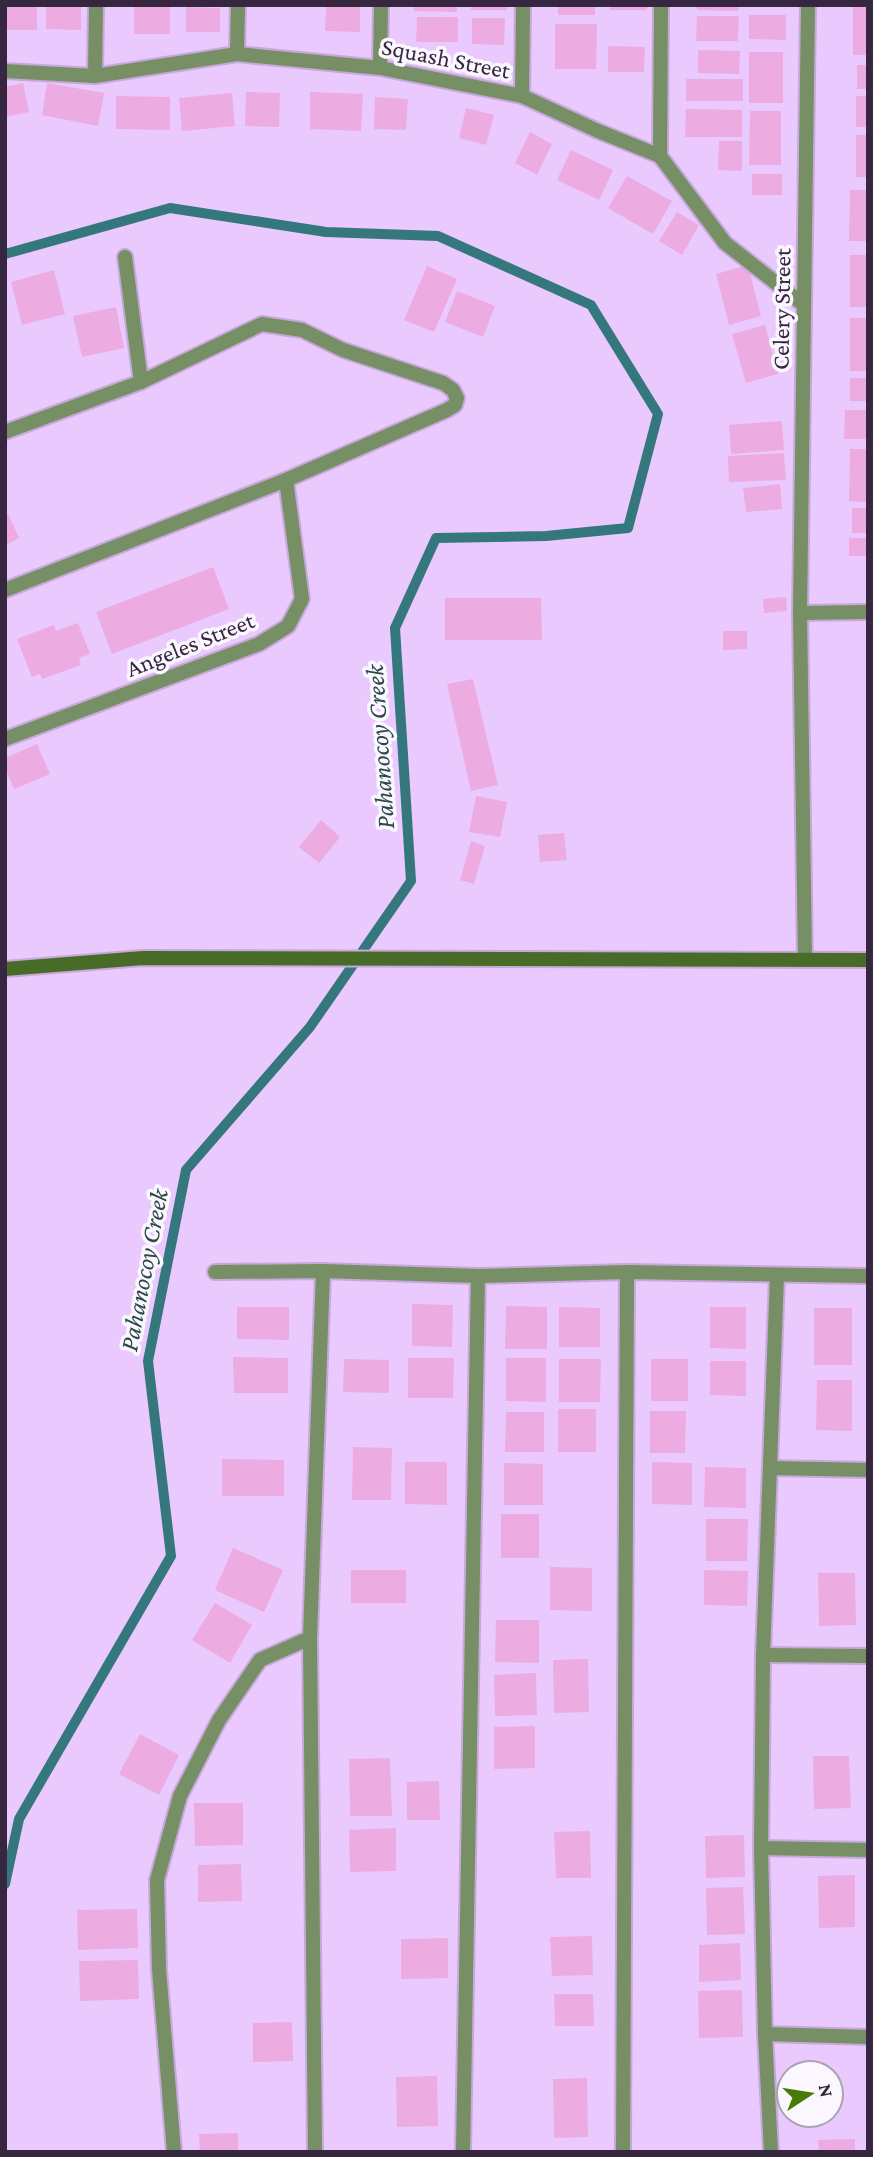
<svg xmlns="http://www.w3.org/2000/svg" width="873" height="2157" viewBox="0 0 873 2157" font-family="'Crimson Pro',serif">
<rect width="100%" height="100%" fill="#eac9ff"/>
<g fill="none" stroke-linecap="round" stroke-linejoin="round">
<path stroke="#34777d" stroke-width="10" d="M5,254l165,-46 156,24 112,4 153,69 67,109 -30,114 -82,8 -110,2 -41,90 16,253 -101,146 -124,143 -38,191 23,195 -152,263 -14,65"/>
</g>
<g fill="#ecace1">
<path d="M46,5h35v25l-35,-1z"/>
<rect x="134" y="5" width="36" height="29"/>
<path d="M414,5h43v7l-43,-1z"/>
<rect x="471" y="5" width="36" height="5"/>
<rect x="558" y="5" width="37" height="10"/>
<rect x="610" y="5" width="37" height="5"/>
<path d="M697,5h41v6l-41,-1z"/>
<rect x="853" y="5" width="15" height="50"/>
<path d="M5,6l32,1v23h-32z"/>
<path d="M186,7l34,1v24h-34z"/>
<path d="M326,7h34v25l-35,-1z"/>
<path d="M749,15h37v25l-37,-1z"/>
<path d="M697,16h42l-1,25h-42z"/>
<path d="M417,17h41v25h-42z"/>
<path d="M472,18h33l-1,27 -32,-1z"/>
<path d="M555,24h42l-1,45h-41z"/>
<path d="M608,46l37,1 -1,25h-36z"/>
<path d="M698,50l42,1 -1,23 -41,-1z"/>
<rect x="749" y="52" width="34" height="51"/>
<rect x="857" y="65" width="11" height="24"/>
<rect x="686" y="79" width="57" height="22"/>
<path d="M23,83l6,29 -24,5v-30z"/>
<path d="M47,83l57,10 -6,33 -56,-11z"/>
<path d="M246,92l34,1 -1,34 -34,-1z"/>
<path d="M310,92l53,2 -2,37 -51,-2z"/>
<path d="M232,93l3,33 -53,5 -3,-33z"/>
<path d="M116,96l54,1v33l-54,-1z"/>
<rect x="856" y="96" width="12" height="31"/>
<path d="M375,97l33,2 -2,31 -32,-1z"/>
<path d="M466,108l28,7 -8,30 -27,-7z"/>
<path d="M686,109l56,1v27h-57z"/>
<path d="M750,111h31v54h-32z"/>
<path d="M530,132l22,12 -15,31 -22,-12z"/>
<rect x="856" y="135" width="12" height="42"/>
<path d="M719,141h23v30l-24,-1z"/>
<path d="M571,150l42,20 -14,30 -42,-20z"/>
<rect x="752" y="174" width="30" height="21"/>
<path d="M627,176l45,25 -19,33 -45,-26z"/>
<path d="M850,190h18v51h-19z"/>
<path d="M677,212l22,13 -17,30 -23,-14z"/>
<rect x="850" y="255" width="18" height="52"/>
<path d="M748,265l13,51 -32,9 -13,-51z"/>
<path d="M427,266l30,13 -23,53 -30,-12z"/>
<path d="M54,270l11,44 -43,11 -11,-43z"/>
<path d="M457,291l38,15 -12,31 -38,-15z"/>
<path d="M116,307l8,41 -42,9 -9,-41z"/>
<rect x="850" y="318" width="18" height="53"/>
<path d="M765,325l13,49 -32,9 -14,-49z"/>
<rect x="850" y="378" width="18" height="23"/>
<path d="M845,410h23v29h-24z"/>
<path d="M782,421l2,29 -53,4 -2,-29z"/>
<path d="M850,449h18v53l-19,-1z"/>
<path d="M784,453l2,27 -57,2 -1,-26z"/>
<path d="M780,484l2,25 -36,3 -3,-24z"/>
<rect x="852" y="508" width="16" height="25"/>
<path d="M8,514l11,24 -13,7 -1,-30z"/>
<rect x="849" y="538" width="19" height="18"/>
<path d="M213,567l16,42 -117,45 -16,-42z"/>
<path d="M786,597l1,14 -23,2 -1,-14z"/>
<path d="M445,598h96l1,42h-97z"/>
<path d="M78,623l12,31 -11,4 2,7 -39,14 -2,-5 -8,3 -15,-38 37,-14 2,6z"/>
<path d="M723,631h24v18l-24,1z"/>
<path d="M473,679l25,106 -27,6 -24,-107z"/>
<path d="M37,744l13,30 -36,15 -9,-21v-10z"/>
<path d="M476,796l31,6 -7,35 -31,-5z"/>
<path d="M321,820l19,17 -21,26 -20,-16z"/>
<path d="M564,833l3,27 -27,2 -2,-27z"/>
<path d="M471,841l14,5 -11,38 -14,-4z"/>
<path d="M412,1304l41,1 -1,42 -40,-1z"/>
<path d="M506,1306l41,1v42h-42z"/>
<path d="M237,1307h52v33l-52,-1z"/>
<path d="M559,1307l41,1v39h-41z"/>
<path d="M710,1307h36v42l-36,-1z"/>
<rect x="814" y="1308" width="38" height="57"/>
<path d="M233,1357l55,1v35h-54z"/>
<path d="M408,1358h46l-1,40h-45z"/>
<path d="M506,1358h40v44l-40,-1z"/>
<path d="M344,1359l45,1v33l-46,-1z"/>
<path d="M559,1359h42l-1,43h-41z"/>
<rect x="651" y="1359" width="37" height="42"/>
<path d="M710,1361h36v35l-36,-1z"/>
<path d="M817,1380h35v51l-36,-1z"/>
<rect x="558" y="1409" width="38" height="43"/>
<path d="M650,1411h36l-1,42h-35z"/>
<path d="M506,1412h38v40h-39z"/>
<path d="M353,1447l39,1 -1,52h-39z"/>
<path d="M222,1459l62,1v36h-62z"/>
<path d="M405,1462h42v43l-42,-1z"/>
<path d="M652,1462l40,1v42l-40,-1z"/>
<path d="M504,1463l39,1v41h-39z"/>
<path d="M705,1467l41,1v40l-42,-1z"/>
<rect x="501" y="1514" width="38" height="44"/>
<path d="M706,1519h42l-1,42h-41z"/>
<path d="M233,1548l50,22 -19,42 -49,-22z"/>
<path d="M550,1567l42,1v43l-42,-1z"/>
<rect x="351" y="1570" width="55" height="33"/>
<path d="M704,1570l44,1 -1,35 -43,-1z"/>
<path d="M818,1573h37l1,52 -37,1z"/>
<path d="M215,1603l37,22 -22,38 -38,-23z"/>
<path d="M496,1620h43v43l-44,-1z"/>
<path d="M588,1659l1,53 -35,1 -1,-53z"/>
<path d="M536,1673l1,42 -42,1 -1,-41z"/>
<path d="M535,1726v42l-41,1v-42z"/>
<path d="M140,1734l39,21 -20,40 -40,-21z"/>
<path d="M813,1756h36l2,52 -37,1z"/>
<path d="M390,1758l2,58h-42l-1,-57z"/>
<path d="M439,1781l1,39h-33v-38z"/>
<path d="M194,1803h49v42l-48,1z"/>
<path d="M396,1828v43l-46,1 -1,-42z"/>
<path d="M590,1831l1,47h-35l-2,-46z"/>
<path d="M744,1835l1,42 -39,1 -1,-42z"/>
<path d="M241,1864l1,37 -44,1v-37z"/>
<path d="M855,1875v52l-36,1 -1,-52z"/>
<path d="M743,1887l2,47 -38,1 -1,-47z"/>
<path d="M137,1909l1,39 -60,2 -1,-40z"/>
<path d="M592,1936l1,39 -41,1 -2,-39z"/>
<path d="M448,1938v40l-47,1v-40z"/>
<path d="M740,1943l1,37 -42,2v-37z"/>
<path d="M138,1960l1,39 -59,2 -1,-40z"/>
<path d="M742,1990l1,47 -44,1 -1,-47z"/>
<path d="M554,1994h39l1,32h-39z"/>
<path d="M292,2022l1,39 -40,1v-39z"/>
<path d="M437,2076l1,50 -41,1 -1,-50z"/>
<path d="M587,2078l1,59 -34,1 -1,-59z"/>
<path d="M238,2133v19h-38l-1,-18z"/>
<path d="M855,2139v13h-36l-1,-12z"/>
</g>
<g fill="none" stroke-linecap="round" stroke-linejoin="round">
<g stroke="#c6a8d9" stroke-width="18">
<g id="street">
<path d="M237,54l1,-49"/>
<path d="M380,68l1,-63"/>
<path d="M5,71l90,5 142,-22 143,14 142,28 76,35 62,25 65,87 79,62"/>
<path d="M95,76l1,-71"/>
<path d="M522,96l1,-91"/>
<path d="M660,156l1,-151"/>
<path d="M125,257l16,125"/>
<path d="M5,432l136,-50 121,-58 40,6 41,20 100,33 10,7 4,8 -2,7 -8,5 -161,70 -281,110"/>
<path d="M800,613l68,-1"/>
<path d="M5,739l254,-95 29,-18 14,-27 -16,-119"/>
<path d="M805,960l-5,-347 8,-608"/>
<path d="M215,1272l108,-1 155,5 149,-4 241,4"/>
<path d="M771,1468l97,2"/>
<path d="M310,1638l5,514"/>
<path d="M763,1655l105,1"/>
<path d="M761,1848l107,2"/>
<path d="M765,2034l103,3"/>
<path d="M174,2152l-15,-183 -2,-89 23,-84 39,-76 41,-60 50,-22 13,-367"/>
<path d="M463,2152l15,-876"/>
<path d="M623,2152l4,-880"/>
<path d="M771,2152l-6,-118 -4,-186 2,-193 14,-379"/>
</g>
</g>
<g stroke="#c6a8d9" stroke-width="18">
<path id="secondary" d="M5,969l138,-11 725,2"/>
</g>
<use href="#street" stroke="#768f64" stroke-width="14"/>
<use href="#secondary" stroke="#486b28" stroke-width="14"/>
</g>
<g text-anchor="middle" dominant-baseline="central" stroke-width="7" stroke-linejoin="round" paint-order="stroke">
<g font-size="24" fill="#362640" stroke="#fbf7fe">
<text transform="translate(446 58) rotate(11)">Squash Street</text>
<text transform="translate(781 309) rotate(-89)">Celery Street</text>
<text transform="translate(190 644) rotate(-22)">Angeles Street</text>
</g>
<g font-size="26" font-style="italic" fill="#294846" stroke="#fbf7fe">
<text transform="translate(380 747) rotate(-94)">Pahanocoy Creek</text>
<text transform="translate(144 1270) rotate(-79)">Pahanocoy Creek</text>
</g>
</g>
<rect width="873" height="2157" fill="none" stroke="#362640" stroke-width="14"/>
<g transform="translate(810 2094) rotate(78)"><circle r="33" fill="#fbf7fe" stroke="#aca3b2" stroke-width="2"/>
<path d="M0-5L12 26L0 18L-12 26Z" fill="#487a06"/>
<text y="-10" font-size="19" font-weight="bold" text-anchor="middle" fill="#362640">N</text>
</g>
</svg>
